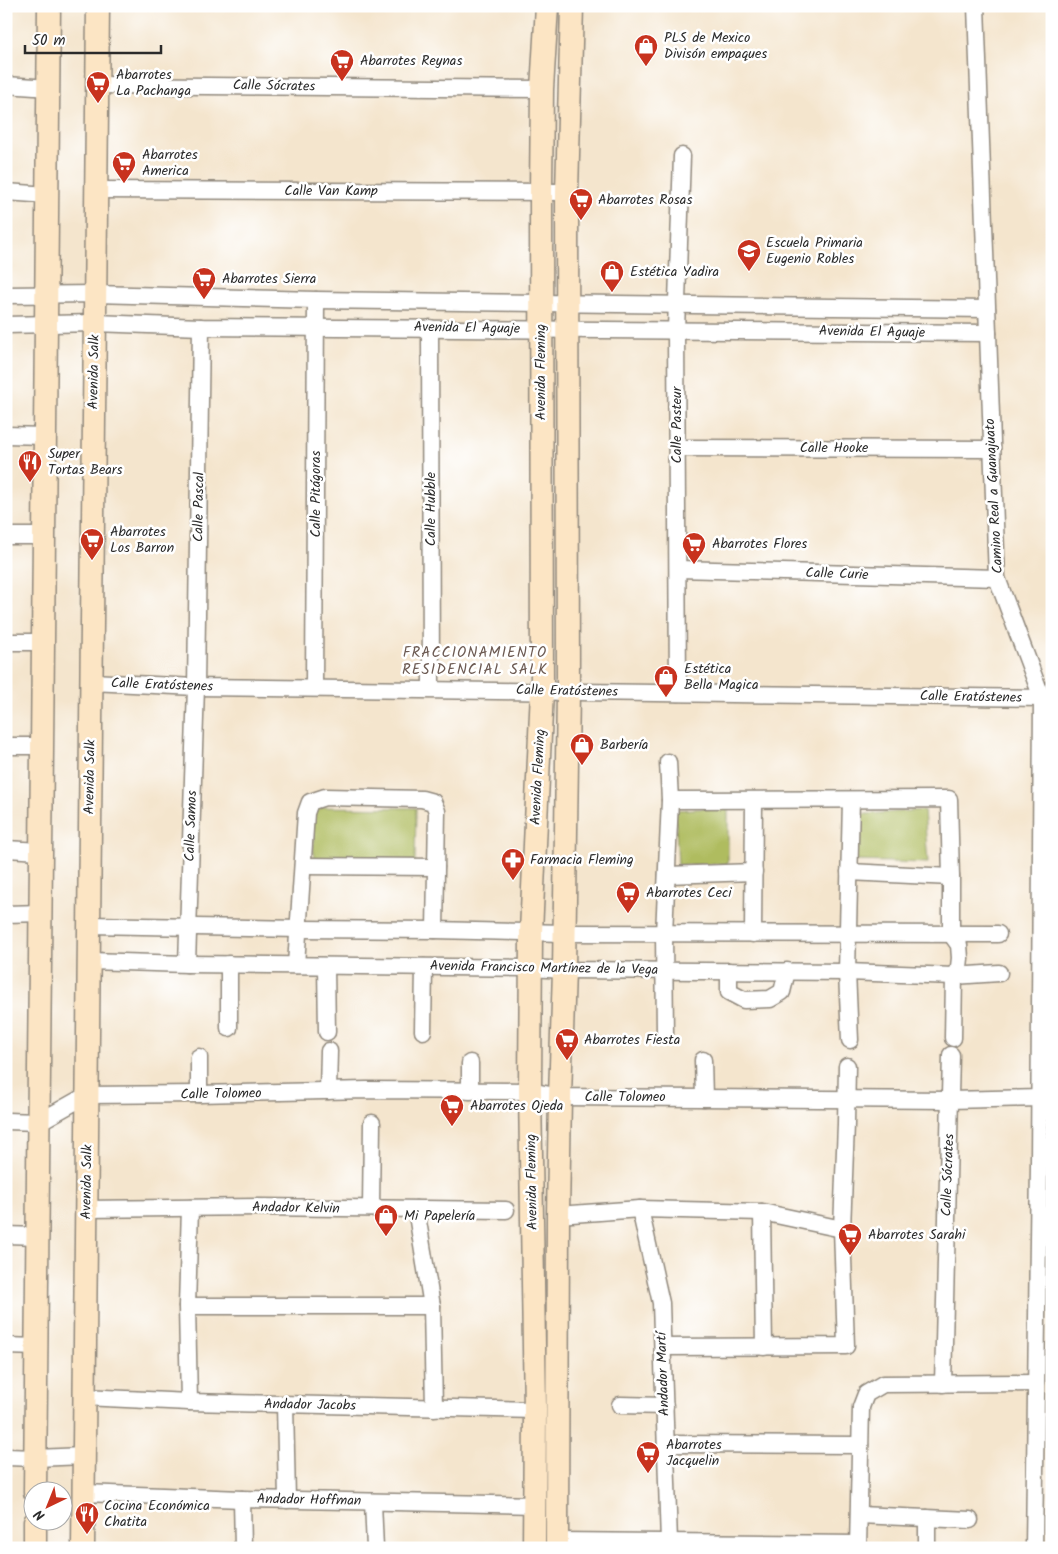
<svg xmlns="http://www.w3.org/2000/svg" width="1058" height="1554" viewBox="0 0 1058 1554" font-family="Kalam,sans-serif">
<rect width="100%" height="100%" fill="#fff"/>
<filter id="ink" filterUnits="userSpaceOnUse"><feTurbulence type="fractalNoise" baseFrequency=".02" numOctaves="2"/><feDisplacementMap in="SourceGraphic" scale="10" xChannelSelector="R" yChannelSelector="G"/><feConvolveMatrix kernelMatrix="1 2 1 2 8 2 1 2 1" color-interpolation-filters="sRGB"/></filter>
<filter id="wash" filterUnits="userSpaceOnUse"><feTurbulence type="fractalNoise" baseFrequency=".0096" numOctaves="4" result="noise"/><feDisplacementMap in="SourceGraphic" scale="20" xChannelSelector="R" yChannelSelector="G"/><feGaussianBlur stdDeviation="1.12" result="paint"/><feColorMatrix in="noise" values="0 0 0 0 0 0 0 0 0 0 0 0 0 0 0 0 0 1.4 0 .05"/><feComposite in="paint" operator="in"/></filter>
<g filter="url(#wash)">
<rect width="100%" height="100%" fill="#f4e5cd"/>
<g fill="#afbc5e" stroke="#6d7444">
<path d="M312,807l104,1 -1,54 -101,-1z"/>
<path d="M728,807v57l-50,1 -3,-55z"/>
<path d="M924,810l4,53 -74,-2 -2,-46z"/>
</g>
</g>
<g filter="url(#ink)">
<g fill="none" stroke-linecap="round" stroke-linejoin="round">
<g stroke="#90887c" stroke-width="19">
<g id="street">
<path d="M976,6l21,572 45,120 -3,466 -5,384"/>
<path d="M6,85l43,3"/>
<path d="M97,85l445,4"/>
<path d="M96,190l471,2"/>
<path d="M6,192l42,3"/>
<path d="M6,295l89,-1 221,6 671,9"/>
<path d="M6,325l89,-2 106,4 787,6"/>
<path d="M430,328l1,361"/>
<path d="M6,435l39,1"/>
<path d="M677,448l314,1"/>
<path d="M6,536h38"/>
<path d="M678,569l319,9"/>
<path d="M6,642h37"/>
<path d="M91,682l105,5 846,11 9,2"/>
<path d="M314,688l2,-388"/>
<path d="M678,693l-2,-363 6,-174"/>
<path d="M6,746h36"/>
<path d="M670,800l279,-1 2,78v57l8,11 1,13 -1,9 -5,9 -1,62"/>
<path d="M6,849l35,2"/>
<path d="M303,866l133,1"/>
<path d="M849,872l102,5"/>
<path d="M667,875l87,-3"/>
<path d="M6,914l35,-1"/>
<path d="M89,925l210,4 136,1 129,3 434,1"/>
<path d="M753,934l1,-134"/>
<path d="M89,961l98,3 344,4 33,2 283,2 107,4 45,-3"/>
<path d="M187,964l9,-277 5,-360"/>
<path d="M296,965l10,-152 4,-11 15,-5 97,2 11,3 4,9 -2,119"/>
<path d="M326,966l1,66"/>
<path d="M729,971v21l15,8 26,-1 12,-7 5,-21"/>
<path d="M229,1028v-64"/>
<path d="M423,1031l1,-64"/>
<path d="M665,1035l-1,-101 6,-134 -2,-38"/>
<path d="M850,1040l-3,-68 4,-172"/>
<path d="M199,1057v37"/>
<path d="M703,1060l1,38"/>
<path d="M328,1091l1,-40"/>
<path d="M470,1091v-28"/>
<path d="M6,1121l33,1 48,-27 112,-1 167,-4 164,1 30,6 390,3 90,-2"/>
<path d="M371,1208l1,-85"/>
<path d="M86,1209l172,-2 248,3"/>
<path d="M416,1209l16,97 2,102"/>
<path d="M640,1209l21,94 8,239"/>
<path d="M762,1212l2,135"/>
<path d="M558,1215l82,-6 122,3 80,17"/>
<path d="M6,1235l32,1"/>
<path d="M187,1306h245"/>
<path d="M6,1346l31,1"/>
<path d="M663,1347l183,-1 -4,-117 4,-105 1,-58"/>
<path d="M943,1384l8,-329"/>
<path d="M84,1397l105,5 346,8"/>
<path d="M189,1402l-2,-96 3,-98"/>
<path d="M285,1404l2,96"/>
<path d="M620,1405l45,1"/>
<path d="M666,1444l194,1"/>
<path d="M6,1457l30,1 48,-2"/>
<path d="M84,1493l158,6 293,6"/>
<path d="M242,1499l1,49"/>
<path d="M373,1502l2,46"/>
<path d="M859,1515l111,5"/>
<path d="M557,1541l301,3"/>
<path d="M858,1548l3,-141 5,-13 17,-10 153,-1"/>
<path d="M927,1548v-30"/>
</g>
</g>
<g stroke="#90887c" stroke-width="25">
<g id="secondary">
<path d="M35,1492l14,-1486"/>
<path d="M35,1548v-26"/>
<path d="M83,1548l15,-1542"/>
<path d="M534,1548l1,-138 -5,-319 1,-159 11,-241 -1,-499 1,-103 5,-83"/>
<path d="M557,1548l1,-333 2,-118 4,-127 4,-279 -1,-499 5,-186"/>
</g>
</g>
<use href="#street" stroke="#fff" stroke-width="16"/>
<use href="#secondary" stroke="#fce5c4" stroke-width="22"/>
</g>
</g>
<defs>
<g id="shop-pin" transform="scale(1.25)"><path d="M0 17L-7.5 6A9.5 9.5 0 1 1 7.5 6Z" fill="#c8321e" stroke="#fff"/><path d="M-5-2.5h2.3a2.7 3.5 0 0 1 5.4 0H5L5.5 6h-11ZM-1.5-2.5h3a1.5 2.3 0 0 0-3 0Z" fill="#fff"/></g>
<g id="supermarket-pin" transform="scale(1.25)"><path d="M0 17L-7.5 6A9.5 9.5 0 1 1 7.5 6Z" fill="#c8321e" stroke="#fff"/><path d="M-6-5.5h2.5l.6 2H6L4.5 2H-2.5L-4.4-4H-6ZM-1.5 3.2a1.3 1.3 0 1 0 .1 0ZM3 3.2a1.3 1.3 0 1 0 .1 0Z" fill="#fff"/></g>
<g id="school-pin" transform="scale(1.25)"><path d="M0 17L-7.5 6A9.5 9.5 0 1 1 7.5 6Z" fill="#c8321e" stroke="#fff"/><path d="M0-5L7-2L0 1L-7-2ZM-4 1L0 2.5L4 1V4Q0 6-4 4Z" fill="#fff"/></g>
<g id="restaurant-pin" transform="scale(1.25)"><path d="M0 17L-7.5 6A9.5 9.5 0 1 1 7.5 6Z" fill="#c8321e" stroke="#fff"/><path d="M-5-6h1v4h1v-4h1v4h1v-4h1v5L-1.5 .5V6h-2V.5L-5-1ZM5-6V6H3V1.5H1.5Q1.5-4 5-6Z" fill="#fff"/></g>
<g id="pharmacy-pin" transform="scale(1.25)"><path d="M0 17L-7.5 6A9.5 9.5 0 1 1 7.5 6Z" fill="#c8321e" stroke="#fff"/><path d="M-2-6h4v4h4v4h-4v4h-4v-4h-4v-4h4Z" fill="#fff"/></g>
</defs>
<g fill-rule="evenodd">
<use href="#shop-pin" x="646" y="46"/>
<use href="#supermarket-pin" x="342" y="61"/>
<use href="#supermarket-pin" x="98" y="83"/>
<use href="#supermarket-pin" x="124" y="163"/>
<use href="#supermarket-pin" x="581" y="200"/>
<use href="#school-pin" x="749" y="251"/>
<use href="#shop-pin" x="612" y="272"/>
<use href="#supermarket-pin" x="204" y="279"/>
<use href="#restaurant-pin" x="30" y="462"/>
<use href="#supermarket-pin" x="92" y="540"/>
<use href="#supermarket-pin" x="694" y="544"/>
<use href="#shop-pin" x="666" y="677"/>
<use href="#shop-pin" x="582" y="745"/>
<use href="#pharmacy-pin" x="513" y="860"/>
<use href="#supermarket-pin" x="628" y="893"/>
<use href="#supermarket-pin" x="567" y="1040"/>
<use href="#supermarket-pin" x="452" y="1106"/>
<use href="#shop-pin" x="386" y="1216"/>
<use href="#supermarket-pin" x="850" y="1235"/>
<use href="#supermarket-pin" x="648" y="1453"/>
<use href="#restaurant-pin" x="87" y="1514"/>
</g>
<g text-anchor="middle" dominant-baseline="central" stroke-width="5" stroke-linejoin="round" paint-order="stroke">
<g font-size="14" fill="#2b2b2b" stroke="#fff" text-anchor="start">
<text x="664" y="38">PLS de Mexico<tspan x="664" dy="16">Divisón empaques</tspan></text>
<text x="360" y="61">Abarrotes Reynas</text>
<text x="116" y="75">Abarrotes<tspan x="116" dy="16">La Pachanga</tspan></text>
<text x="142" y="155">Abarrotes<tspan x="142" dy="16">America</tspan></text>
<text x="598" y="200">Abarrotes Rosas</text>
<text x="766" y="243">Escuela Primaria<tspan x="766" dy="16">Eugenio Robles</tspan></text>
<text x="630" y="272">Estética Yadira</text>
<text x="222" y="279">Abarrotes Sierra</text>
<text x="48" y="454">Super<tspan x="48" dy="16">Tortas Bears</tspan></text>
<text x="110" y="532">Abarrotes<tspan x="110" dy="16">Los Barron</tspan></text>
<text x="712" y="544">Abarrotes Flores</text>
<text x="684" y="669">Estética<tspan x="684" dy="16">Bella Magica</tspan></text>
<text x="600" y="745">Barbería</text>
<text x="530" y="860">Farmacia Fleming</text>
<text x="646" y="893">Abarrotes Ceci</text>
<text x="584" y="1040">Abarrotes Fiesta</text>
<text x="470" y="1106">Abarrotes Ojeda</text>
<text x="404" y="1216">Mi Papelería</text>
<text x="868" y="1235">Abarrotes Sarahi</text>
<text x="666" y="1445">Abarrotes<tspan x="666" dy="16">Jacquelin</tspan></text>
<text x="104" y="1506">Cocina Económica<tspan x="104" dy="16">Chatita</tspan></text>
</g>
<g font-size="14" fill="#2b2b2b" stroke="#fff">
<text transform="translate(274 86) rotate(1)">Calle Sócrates</text>
<text x="331" y="191">Calle Van Kamp</text>
<text transform="translate(467 328) rotate(1)">Avenida El Aguaje</text>
<text transform="translate(872 332) rotate(1)">Avenida El Aguaje</text>
<text transform="translate(94 372) rotate(-89)">Avenida Salk</text>
<text transform="translate(541 372) rotate(-90)">Avenida Fleming</text>
<text transform="translate(677 425) rotate(-90)">Calle Pasteur</text>
<text x="834" y="448">Calle Hooke</text>
<text transform="translate(316 494) rotate(-90)">Calle Pitágoras</text>
<text transform="translate(994 496) rotate(-93)">Camino Real a Guanajuato</text>
<text transform="translate(199 507) rotate(-89)">Calle Pascal</text>
<text transform="translate(431 509) rotate(-90)">Calle Hubble</text>
<text transform="translate(837 574) rotate(2)">Calle Curie</text>
<text transform="translate(162 685) rotate(2)">Calle Eratóstenes</text>
<text transform="translate(567 691) rotate(1)">Calle Eratóstenes</text>
<text transform="translate(971 697) rotate(1)">Calle Eratóstenes</text>
<text transform="translate(90 777) rotate(-89)">Avenida Salk</text>
<text transform="translate(538 777) rotate(-87)">Avenida Fleming</text>
<text transform="translate(191 826) rotate(-88)">Calle Samos</text>
<text transform="translate(544 968) rotate(1)">Avenida Francisco Martínez de la Vega</text>
<text transform="translate(221 1094) rotate(-1)">Calle Tolomeo</text>
<text x="625" y="1097">Calle Tolomeo</text>
<text transform="translate(948 1175) rotate(-88)">Calle Sócrates</text>
<text transform="translate(87 1182) rotate(-89)">Avenida Salk</text>
<text transform="translate(532 1182) rotate(-91)">Avenida Fleming</text>
<text transform="translate(296 1208) rotate(1)">Andador Kelvin</text>
<text transform="translate(663 1374) rotate(-92)">Andador Martí</text>
<text transform="translate(310 1405) rotate(1)">Andador Jacobs</text>
<text transform="translate(309 1500) rotate(1)">Andador Hoffman</text>
</g>
<g font-size="15" letter-spacing="1" fill="#6d5b53" stroke="#fff">
<text x="475" y="653">FRACCIONAMIENTO<tspan x="475" dy="17">RESIDENCIAL SALK</tspan></text>
</g>
</g>
<rect width="1058" height="1554" fill="none" stroke="#fff" stroke-width="25"/>
<g transform="translate(48 1506) rotate(223)"><circle r="24" fill="#ffffff" stroke="#aaaaaa"/>
<path d="M0-4L9 19L0 12L-9 19Z" fill="#c8321e"/>
<text y="-8" font-size="14" font-weight="bold" text-anchor="middle" fill="#2b2b2b">N</text>
</g>
<path d="M25 45v8h136v-8" fill="none" stroke="#2b2b2b" stroke-width="2.5"/>
<text x="32" y="45" font-size="15" fill="#2b2b2b" stroke="#ffffff" stroke-width="4" paint-order="stroke">50 m</text>
</svg>
